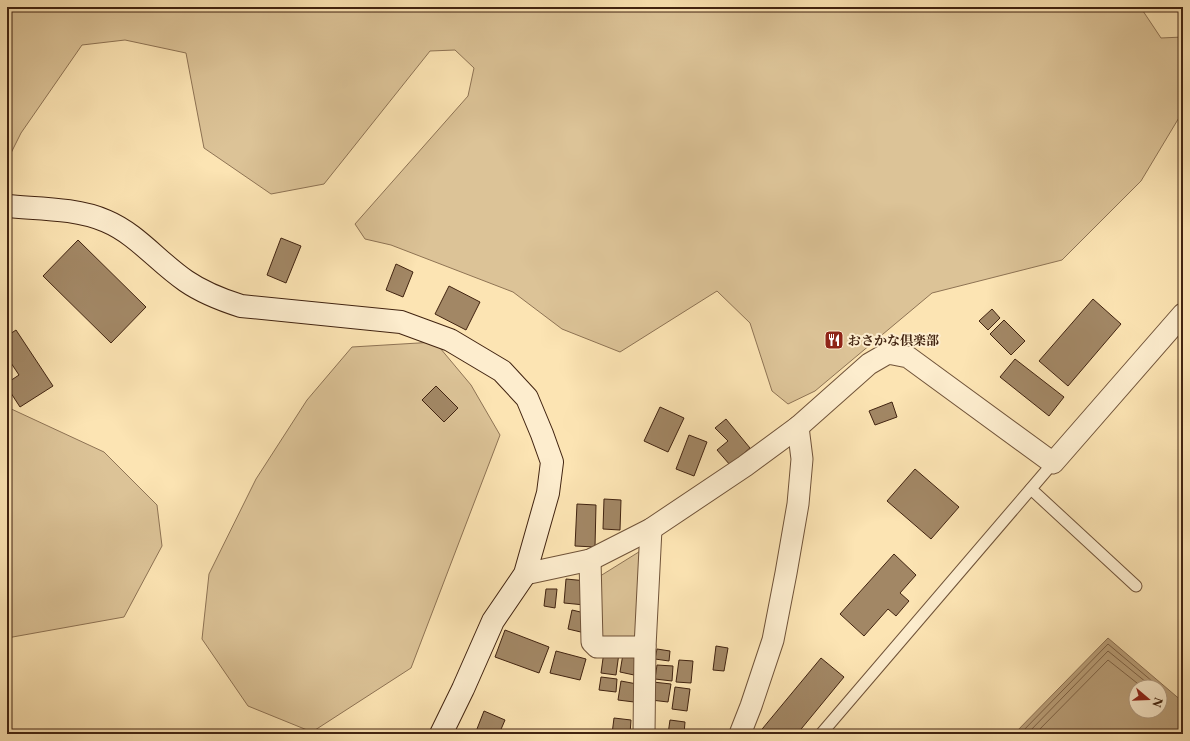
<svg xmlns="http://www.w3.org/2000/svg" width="1190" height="741" viewBox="0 0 1190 741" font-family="'Libre Caslon Text','Noto Serif JP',serif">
<rect width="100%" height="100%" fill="#fce4b3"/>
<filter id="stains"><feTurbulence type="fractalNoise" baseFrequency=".005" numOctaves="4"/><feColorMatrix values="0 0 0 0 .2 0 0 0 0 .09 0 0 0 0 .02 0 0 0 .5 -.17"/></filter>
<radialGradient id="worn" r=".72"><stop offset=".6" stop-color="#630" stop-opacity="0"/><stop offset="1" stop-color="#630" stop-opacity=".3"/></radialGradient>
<g fill="#dcc397" stroke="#8e7354">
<path d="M7,7h1136v4l18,27 22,-1v74l-42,70 -79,79 -130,33 -117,98 -27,13 -16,-13 -22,-68 -33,-32 -97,61 -58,-23 -49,-37 -122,-47 -26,-6 -10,-15 113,-128 6,-28 -19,-18 -25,1 -106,133 -53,10 -67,-46 -18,-95 -61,-13 -43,5 -61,88 -14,28z"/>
<path d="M435,342l36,43 29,50 -89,233 -99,64 -64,-26 -46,-67 7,-65 47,-95 51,-79 45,-53z"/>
<path d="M7,407l97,45 53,53 5,41 -38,71 -117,21z"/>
<path d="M642,550l-6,89 -37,4 -2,-65z"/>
</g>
<path fill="#bca27c" stroke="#8b6f51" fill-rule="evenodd" d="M1108,638l75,64v32h-169zM1136,687h24v24h-24z"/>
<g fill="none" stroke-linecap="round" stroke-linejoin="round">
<g stroke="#7e6246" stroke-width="1">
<path d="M1020,734l88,-90 51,43"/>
<path d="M1027,734l81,-83 44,36"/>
<path d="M1035,734l73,-74 34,27"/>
</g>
</g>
<g fill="#a28765" stroke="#412310">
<path d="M281,238l20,8 -15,37 -19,-8z"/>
<path d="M78,240l68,67 -35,36 -68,-67z"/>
<path d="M396,264l17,8 -10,25 -17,-7z"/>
<path d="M449,286l31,16 -14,28 -31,-16z"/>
<path d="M1093,299l28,25 -53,62 -29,-25z"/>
<path d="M992,309l8,9 -12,12 -9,-9z"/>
<path d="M1004,320l21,21 -14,14 -21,-21z"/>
<path d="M16,330l37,56 -33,21 -13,-20v-4l12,-8 -12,-18v-21z"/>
<path d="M1015,359l49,38 -15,19 -49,-39z"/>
<path d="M436,386l22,22 -14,14 -22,-22z"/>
<path d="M892,402l5,15 -22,8 -6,-14z"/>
<path d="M660,407l24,11 -16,34 -24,-11z"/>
<path d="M726,419l24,29 -20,17 -13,-15 11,-9 -13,-13z"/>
<path d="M689,435l18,7 -13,34 -18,-7z"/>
<path d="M915,469l44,38 -28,32 -44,-38z"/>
<path d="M604,499l17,1 -1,30 -17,-1z"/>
<path d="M577,504l19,1 -1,42 -20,-1z"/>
<path d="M894,554l22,21 -16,18 9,8 -13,15 -8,-7 -24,27 -24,-22z"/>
<path d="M566,579l21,2 -2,24 -21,-2z"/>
<path d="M546,589h11l-2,19 -11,-2z"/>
<path d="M572,610l17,4 -4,19 -17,-4z"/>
<path d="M505,630l44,17 -10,26 -44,-16z"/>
<path d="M716,646l12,2 -4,23 -11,-1z"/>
<path d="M657,649l13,2 -1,10 -14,-2z"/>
<path d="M556,651l30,8 -6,21 -30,-7z"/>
<path d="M604,651l15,2 -3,22 -15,-2z"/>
<path d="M623,654l14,2 -3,19 -14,-3z"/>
<path d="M821,658l23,19 -47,57h-39z"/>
<path d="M679,660l14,1 -2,22 -15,-1z"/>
<path d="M657,665l16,1 -1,15 -17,-2z"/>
<path d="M601,677l16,2 -1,13 -17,-2z"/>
<path d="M621,681l16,3 -3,18 -16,-2z"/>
<path d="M653,682l18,2 -3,18 -17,-2z"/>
<path d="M675,687l15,2 -3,22 -15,-2z"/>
<path d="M484,711l21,9 -6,14h-24z"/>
<path d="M614,718l17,2 -1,14h-18z"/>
<path d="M670,720l15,2 -1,12h-16z"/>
<path d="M646,731l21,1 -1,2h-20z"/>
</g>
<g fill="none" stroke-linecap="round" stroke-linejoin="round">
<g stroke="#705339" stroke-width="13">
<g id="lane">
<path d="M1031,489l105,97"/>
<path d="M821,734l232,-271"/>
</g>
</g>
<g stroke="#705339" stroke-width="23">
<g id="street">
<path d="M590,560l2,82 5,5h48"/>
<path d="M525,574l65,-14 61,-31 94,-63 53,-39 71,-63 19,-11 20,4 145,106 130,-149"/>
<path d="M644,734l1,-87 6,-118"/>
<path d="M740,734l11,-28 22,-66 13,-67 12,-69 4,-45 -4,-32"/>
</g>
</g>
<g stroke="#412310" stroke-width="24">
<path id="secondary" d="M7,206c32,3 69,2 99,15 31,13 52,41 80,60 16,11 36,19 55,25l160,16 49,18 52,31 25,27 15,36 10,28 -4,31 -23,81 -32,47 -30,68 -22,45"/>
</g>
<use href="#lane" stroke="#fdedce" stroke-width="11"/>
<use href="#street" stroke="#fdedce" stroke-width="21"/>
<use href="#secondary" stroke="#fdedce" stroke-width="22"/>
</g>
<defs>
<g id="restaurant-square" transform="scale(1)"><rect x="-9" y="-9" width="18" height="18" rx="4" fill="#8f2418" stroke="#fdedce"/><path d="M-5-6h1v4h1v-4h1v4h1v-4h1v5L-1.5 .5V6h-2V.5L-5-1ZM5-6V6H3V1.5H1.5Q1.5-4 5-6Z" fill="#fff"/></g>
</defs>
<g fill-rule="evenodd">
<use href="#restaurant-square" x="834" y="340"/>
</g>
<g text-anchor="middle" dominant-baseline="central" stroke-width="4" stroke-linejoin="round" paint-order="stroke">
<g font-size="13" font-weight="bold" fill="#412310" stroke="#fdedce" text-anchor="start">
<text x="848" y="340">おさかな倶楽部</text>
</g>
</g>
<rect width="1190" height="741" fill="none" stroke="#fce4b3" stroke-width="24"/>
<rect x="8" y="8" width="1174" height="725" fill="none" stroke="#412310" stroke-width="2"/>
<rect x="12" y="12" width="1166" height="717" fill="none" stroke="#412310"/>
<g transform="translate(1148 699) rotate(109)"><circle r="19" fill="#fdedce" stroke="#b29c82"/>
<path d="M0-3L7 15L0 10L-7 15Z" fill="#8f2418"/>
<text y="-6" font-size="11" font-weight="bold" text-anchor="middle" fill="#412310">N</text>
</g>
<rect width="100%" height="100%" filter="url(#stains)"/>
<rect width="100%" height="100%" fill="url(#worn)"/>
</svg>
